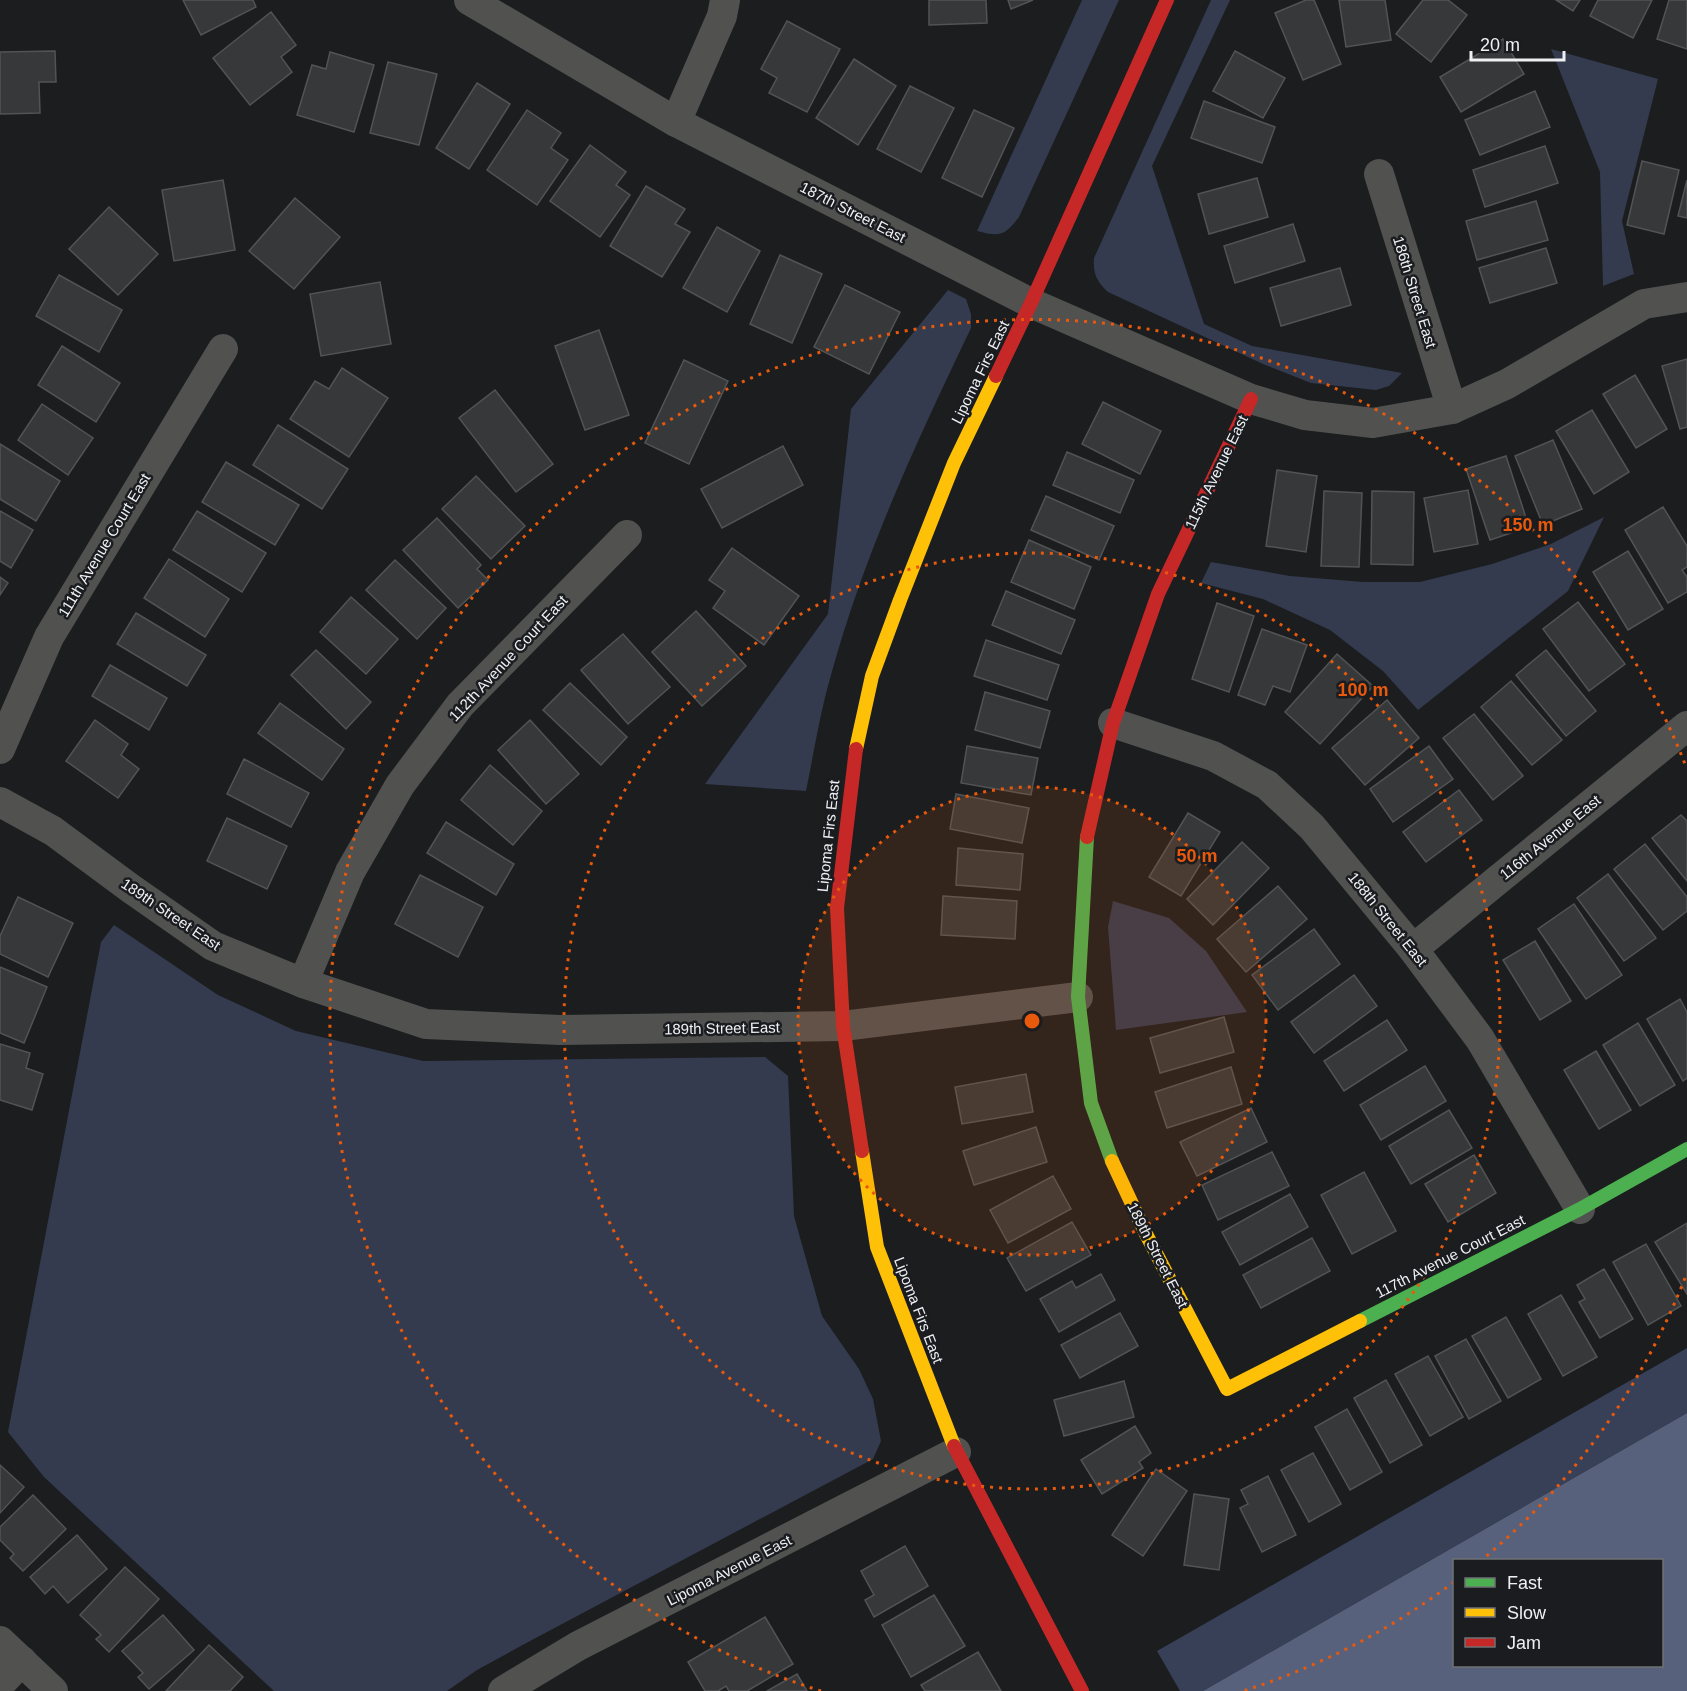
<svg xmlns="http://www.w3.org/2000/svg" width="1687" height="1691" viewBox="0 0 1687 1691" font-family="Helvetica,sans-serif">
<rect width="100%" height="100%" fill="#1b1d1f"/>
<g fill="#343b4f">
<path d="M1082,0h37l-100,217c-14,19 -19,20 -42,14z"/>
<path d="M1211,0h19l-78,166 52,158 48,22 150,27 -13,13 -13,4 -65,-7 -48,-19 -155,-72c-12,-11 -15,-19 -14,-34z"/>
<path d="M1551,49l107,30 -36,142 12,53 -31,12 -3,-114z"/>
<path d="M948,290l18,9 5,15v14c-54,113 -107,226 -140,347 -11,38 -17,77 -25,116l-101,-7 123,-170 23,-205z"/>
<path d="M1604,517l-36,74 -150,119 -35,-39 -53,-41 -67,-31 -62,-16 10,-21 79,14 73,6h57l72,-18 59,-20z"/>
<path d="M1113,901l56,17 37,33 41,61 -131,18 -8,-103z"/>
<path d="M114,925l104,70 78,36 127,30 342,-4 23,19 6,140 28,100 37,53 14,30 8,42 -8,18 -343,182 -53,29 -30,21h-173l-230,-214 -36,-45 93,-490z"/>
</g>
<path fill="#374057" d="M1687,1348v65l-484,278h-23l-23,-40z"/>
<path fill="#58617c" fill-rule="evenodd" d="M1687,1413v278h-484zM1454,1560h208v106h-208z"/>
<g fill="#36383a" stroke="#525355" stroke-width="1.5">
<path d="M183,0h70l3,7 -55,28z"/>
<path d="M929,0h57l1,23 -58,2z"/>
<path d="M1008,0h25l-22,9z"/>
<path d="M1306,0h8l27,64 -38,16 -28,-67z"/>
<path d="M1339,0h46l6,40 -45,7z"/>
<path d="M1423,0h25l19,15 -36,47 -35,-28z"/>
<path d="M1556,0h24l-7,11z"/>
<path d="M1598,0h54l-19,38 -43,-22z"/>
<path d="M1669,0h18v49l-30,-10z"/>
<path d="M271,12l25,33 -15,12 11,15 -42,33 -37,-47z"/>
<path d="M787,21l53,28 -33,63 -38,-19 8,-15 -16,-9z"/>
<path d="M1503,39l21,35 -63,38 -21,-35z"/>
<path d="M55,51l1,31h-17l1,31 -40,1v-62z"/>
<path d="M1235,51l50,27 -22,40 -50,-27z"/>
<path d="M330,52l44,13 -20,67 -57,-17 15,-50 14,4z"/>
<path d="M854,59l42,27 -38,59 -42,-27z"/>
<path d="M388,62l49,12 -18,71 -49,-12z"/>
<path d="M477,83l33,21 -41,65 -33,-21z"/>
<path d="M910,86l44,22 -33,64 -44,-23z"/>
<path d="M1535,91l15,36 -70,28 -15,-35z"/>
<path d="M1204,101l71,26 -13,36 -71,-25z"/>
<path d="M527,110l34,23 -10,15 17,12 -31,45 -50,-35z"/>
<path d="M974,110l40,18 -32,69 -40,-19z"/>
<path d="M590,145l36,27 -10,13 14,10 -30,42 -50,-36z"/>
<path d="M1545,146l13,37 -73,24 -12,-37z"/>
<path d="M1642,161l37,9 -15,64 -37,-9z"/>
<path d="M1257,178l11,39 -59,17 -11,-40z"/>
<path d="M223,180l12,70 -61,11 -12,-71z"/>
<path d="M1687,180v38l-9,-2z"/>
<path d="M646,186l39,23 -10,15 15,8 -28,45 -52,-31z"/>
<path d="M295,198l45,39 -46,52 -45,-38z"/>
<path d="M1536,201l12,39 -71,20 -11,-39z"/>
<path d="M109,207l49,47 -40,41 -49,-46z"/>
<path d="M1293,224l12,37 -70,22 -11,-37z"/>
<path d="M717,227l43,24 -33,61 -44,-24z"/>
<path d="M1546,248l11,35 -67,20 -11,-35z"/>
<path d="M780,255l42,19 -30,69 -42,-19z"/>
<path d="M1340,268l11,37 -70,21 -11,-38z"/>
<path d="M59,275l63,35 -23,42 -63,-36z"/>
<path d="M380,282l11,62 -70,12 -11,-62z"/>
<path d="M845,285l55,27 -31,62 -55,-27z"/>
<path d="M599,330l30,85 -44,15 -30,-84z"/>
<path d="M62,346l58,37 -24,39 -58,-37z"/>
<path d="M1687,359v68l-7,2 -18,-63z"/>
<path d="M684,360l44,21 -39,83 -44,-21z"/>
<path d="M342,368l46,30 -39,59 -59,-38 25,-38 14,8z"/>
<path d="M1635,375l32,54 -31,19 -33,-54z"/>
<path d="M495,390l58,74 -37,28 -57,-74z"/>
<path d="M1103,402l58,29 -21,43 -58,-30z"/>
<path d="M42,404l51,34 -25,37 -50,-35z"/>
<path d="M1592,410l37,62 -35,22 -38,-63z"/>
<path d="M278,425l70,44 -26,40 -69,-44z"/>
<path d="M1553,440l29,69 -39,16 -28,-69z"/>
<path d="M0,444l60,37 -24,40 -36,-22z"/>
<path d="M783,446l20,39 -81,43 -21,-39z"/>
<path d="M1067,452l67,28 -14,33 -67,-28z"/>
<path d="M1506,456l23,71 -39,13 -24,-71z"/>
<path d="M226,462l73,43 -24,40 -73,-43z"/>
<path d="M1277,470l40,6 -11,76 -40,-6z"/>
<path d="M476,476l49,50 -34,33 -49,-50z"/>
<path d="M1468,490l10,54 -44,8 -10,-54z"/>
<path d="M1324,491l38,2 -3,74 -38,-1z"/>
<path d="M1372,491l42,1 -1,73 -42,-1z"/>
<path d="M1046,496l68,30 -15,34 -68,-30z"/>
<path d="M1663,507l24,39v21l-5,3 5,7v15l-19,11 -43,-73z"/>
<path d="M0,511l33,19 -22,38 -11,-7z"/>
<path d="M197,511l69,42 -24,39 -69,-42z"/>
<path d="M437,518l44,47 -4,4 11,11 -30,28 -55,-58z"/>
<path d="M1029,540l62,27 -17,42 -63,-27z"/>
<path d="M732,548l67,48 -35,49 -51,-37 12,-17 -16,-11z"/>
<path d="M1628,551l35,58 -35,21 -35,-58z"/>
<path d="M169,559l60,40 -24,38 -61,-39z"/>
<path d="M395,560l51,48 -29,31 -51,-49z"/>
<path d="M0,577l8,6 -8,12z"/>
<path d="M1006,591l69,29 -14,34 -69,-29z"/>
<path d="M351,597l47,42 -32,35 -46,-42z"/>
<path d="M1578,602l47,62 -36,27 -46,-62z"/>
<path d="M1217,603l37,13 -25,76 -37,-13z"/>
<path d="M696,611l50,55 -44,40 -50,-54z"/>
<path d="M136,613l70,42 -19,31 -70,-42z"/>
<path d="M1262,629l45,16 -17,47 -17,-6 -8,19 -27,-10z"/>
<path d="M623,634l47,53 -42,37 -47,-54z"/>
<path d="M986,640l73,25 -12,35 -73,-24z"/>
<path d="M316,650l55,52 -25,27 -55,-54z"/>
<path d="M1546,650l50,61 -30,25 -50,-61z"/>
<path d="M1337,654l36,32 -53,58 -35,-32z"/>
<path d="M110,665l57,33 -18,32 -57,-34z"/>
<path d="M1511,681l51,59 -30,25 -51,-58z"/>
<path d="M570,683l57,54 -26,28 -58,-55z"/>
<path d="M985,692l65,19 -10,37 -65,-18z"/>
<path d="M1387,700l32,38 -54,47 -33,-37z"/>
<path d="M280,703l64,46 -22,31 -64,-47z"/>
<path d="M1474,714l49,62 -30,24 -50,-62z"/>
<path d="M95,720l33,24 -7,11 18,14 -21,29 -52,-37z"/>
<path d="M530,720l49,54 -33,30 -48,-54z"/>
<path d="M967,746l71,12 -7,37 -70,-12z"/>
<path d="M1429,746l24,33 -60,43 -23,-33z"/>
<path d="M244,759l65,34 -18,34 -64,-33z"/>
<path d="M490,765l52,46 -29,34 -52,-45z"/>
<path d="M1459,790l23,30 -56,42 -23,-30z"/>
<path d="M956,794l73,14 -7,35 -72,-14z"/>
<path d="M1188,813l32,19 -39,64 -32,-19z"/>
<path d="M1681,815l6,6v60l-35,-43z"/>
<path d="M227,818l60,28 -20,43 -60,-28z"/>
<path d="M446,822l68,42 -18,31 -69,-42z"/>
<path d="M1242,842l27,26 -56,57 -26,-26z"/>
<path d="M1645,844l42,53v14l-24,19 -49,-61z"/>
<path d="M958,848l65,6 -3,36 -64,-5z"/>
<path d="M1608,874l48,64 -32,23 -47,-63z"/>
<path d="M420,875l63,32 -25,50 -63,-33z"/>
<path d="M1278,886l29,33 -61,53 -29,-33z"/>
<path d="M943,896l74,5 -2,38 -74,-4z"/>
<path d="M18,897l55,26 -25,54 -48,-23v-18z"/>
<path d="M1574,904l48,71 -36,24 -48,-70z"/>
<path d="M1314,929l26,35 -62,46 -26,-35z"/>
<path d="M1535,941l36,60 -31,19 -37,-60z"/>
<path d="M0,967l47,20 -23,56 -24,-10z"/>
<path d="M1354,975l23,31 -63,47 -23,-31z"/>
<path d="M1680,999l7,13v66l-4,3 -36,-62z"/>
<path d="M1224,1017l10,35 -74,21 -10,-35z"/>
<path d="M1387,1020l20,30 -63,41 -20,-30z"/>
<path d="M1638,1023l37,62 -35,21 -37,-61z"/>
<path d="M0,1044l30,9 -4,15 17,6 -11,36 -32,-10z"/>
<path d="M1596,1051l35,59 -32,19 -35,-59z"/>
<path d="M1425,1066l21,35 -65,39 -21,-35z"/>
<path d="M1231,1067l11,37 -75,24 -12,-36z"/>
<path d="M1026,1074l7,38 -71,12 -7,-37z"/>
<path d="M1251,1108l16,34 -70,34 -17,-34z"/>
<path d="M1449,1110l23,38 -61,36 -22,-38z"/>
<path d="M1036,1127l11,35 -73,23 -11,-34z"/>
<path d="M1272,1152l17,34 -71,34 -16,-35z"/>
<path d="M1474,1155l22,38 -48,29 -23,-38z"/>
<path d="M1364,1172l32,59 -44,23 -31,-59z"/>
<path d="M1053,1176l18,33 -63,34 -18,-33z"/>
<path d="M1290,1194l18,33 -68,38 -18,-33z"/>
<path d="M1072,1222l19,33 -65,36 -19,-33z"/>
<path d="M1687,1223v71l-32,-52z"/>
<path d="M1312,1238l18,33 -69,37 -18,-33z"/>
<path d="M1646,1244l35,62 -33,19 -35,-63z"/>
<path d="M1604,1269l29,50 -33,19 -21,-36 6,-3 -8,-14z"/>
<path d="M1101,1274l14,26 -56,32 -19,-33 32,-18 4,7z"/>
<path d="M1561,1295l36,62 -34,19 -35,-62z"/>
<path d="M1120,1313l18,33 -58,32 -19,-33z"/>
<path d="M1506,1317l35,62 -33,19 -36,-62z"/>
<path d="M1466,1339l35,62 -32,18 -34,-63z"/>
<path d="M1428,1356l35,61 -33,19 -35,-62z"/>
<path d="M1386,1380l36,65 -32,18 -36,-65z"/>
<path d="M1124,1381l10,36 -70,19 -10,-36z"/>
<path d="M1347,1409l35,63 -32,18 -35,-63z"/>
<path d="M1135,1426l16,27 -12,9 4,6 -41,26 -21,-34z"/>
<path d="M1313,1453l28,51 -32,18 -28,-52z"/>
<path d="M0,1465l24,22 -24,26z"/>
<path d="M1156,1469l31,22 -44,65 -31,-21z"/>
<path d="M1268,1476l28,59 -34,17 -22,-44 8,-4 -7,-14z"/>
<path d="M1194,1494l35,5 -10,71 -35,-5z"/>
<path d="M33,1495l33,34 -43,42 -13,-13 4,-4 -14,-14v-13z"/>
<path d="M77,1535l30,34 -39,34 -15,-17 -8,8 -15,-17z"/>
<path d="M905,1546l23,40 -54,31 -9,-17 9,-5 -13,-24z"/>
<path d="M125,1567l34,32 -50,53 -13,-13 5,-4 -21,-20z"/>
<path d="M934,1595l31,51 -54,31 -29,-52z"/>
<path d="M163,1615l31,35 -45,39 -11,-12 5,-4 -21,-22z"/>
<path d="M765,1617l28,47 -46,27h-18l-3,-5 -8,5h-13l-17,-29z"/>
<path d="M209,1645l34,32 -13,14h-64z"/>
<path d="M978,1652l23,39h-76l-4,-6z"/>
<path d="M797,1674l10,17h-40z"/>
</g>
<g fill="none" stroke-linecap="round" stroke-linejoin="round">
<g stroke="#515150" stroke-width="30">
<path d="M469,0l207,122 355,181 220,96 54,16 68,8 79,-14 55,-25 137,-80 43,-7"/>
<path d="M676,122l46,-106 3,-16"/>
<path d="M1379,174l73,235"/>
<path d="M1113,723l100,33 54,29 45,42 101,122 67,90 100,170"/>
<path d="M0,749l49,-112 174,-288"/>
<path d="M0,802l53,29 77,57 83,58 90,37 123,41 134,6 283,-4 235,-29"/>
<path d="M1413,949l274,-223"/>
<path d="M303,983l47,-111 50,-87 60,-80 167,-170"/>
<path d="M0,1641l53,50"/>
<path d="M0,1684l22,-23"/>
<path d="M503,1691l75,-45 378,-194"/>
</g>
<g stroke="#4caf50" stroke-width="14">
<path d="M1087,837l-9,160 13,106 21,58"/>
<path d="M1360,1321l220,-112 107,-60"/>
</g>
<g stroke="#ffc107" stroke-width="14">
<path d="M856,749l16,-73 28,-76 54,-137 42,-87"/>
<path d="M862,1151l15,96 77,199"/>
<path d="M1112,1161l34,73 81,155 133,-68"/>
</g>
<g stroke="#c62828" stroke-width="14">
<path d="M996,376l35,-73 136,-303"/>
<path d="M856,749l-19,159 6,118 19,125"/>
<path d="M1087,837l26,-114 45,-129 93,-195"/>
<path d="M954,1446l128,245"/>
</g>
</g>
<circle cx="1032" cy="1021" r="234" fill="#e8590c" fill-opacity=".12"/>
<g fill="none" stroke="#e8590c" stroke-width="3" stroke-dasharray="3 6">
<circle cx="1032" cy="1021" r="234"/>
<circle cx="1032" cy="1021" r="468"/>
<path d="M1685 1278A702 702 0 0 1 1483 1559M1454 1582A702 702 0 0 1 1243 1691M821 1691A702 702 0 1 1 1685 764"/>
</g>
<g text-anchor="middle" dominant-baseline="central" stroke-width="5" stroke-linejoin="round" paint-order="stroke">
<g font-size="15" fill="#eef0f3" stroke="#1a1c20">
<text transform="translate(853 212) rotate(27)">187th Street East</text>
<text transform="translate(1415 292) rotate(73)">186th Street East</text>
<text transform="translate(980 372) rotate(-64)">Lipoma Firs East</text>
<text transform="translate(1216 472) rotate(-64)">115th Avenue East</text>
<text transform="translate(104 545) rotate(-59)">111th Avenue Court East</text>
<text transform="translate(508 658) rotate(-47)">112th Avenue Court East</text>
<text transform="translate(828 836) rotate(-84)">Lipoma Firs East</text>
<text transform="translate(1550 837) rotate(-39)">116th Avenue East</text>
<text transform="translate(171 914) rotate(34)">189th Street East</text>
<text transform="translate(1388 919) rotate(51)">188th Street East</text>
<text transform="translate(722 1028) rotate(-1)">189th Street East</text>
<text transform="translate(1158 1255) rotate(63)">189th Street East</text>
<text transform="translate(1450 1256) rotate(-27)">117th Avenue Court East</text>
<text transform="translate(919 1310) rotate(69)">Lipoma Firs East</text>
<text transform="translate(729 1570) rotate(-27)">Lipoma Avenue East</text>
</g>
</g>
<circle cx="1032" cy="1021" r="9" fill="#e8590c" stroke="#1a1c20" stroke-width="3"/>
<g font-size="18" text-anchor="middle" font-weight="bold" fill="#e8590c" stroke="#1a1c20" stroke-width="5" stroke-linejoin="round" paint-order="stroke">
<text x="1528" y="531">150 m</text>
<text x="1363" y="696">100 m</text>
<text x="1197" y="862">50 m</text>
</g>
<rect x="1453" y="1559" width="210" height="108" fill="#1a1c20" stroke="#6f7174" stroke-width="1.5"/>
<rect x="1465" y="1578" width="30" height="9" fill="#4caf50" stroke="#6f7174" stroke-width="1.5"/>
<text x="1507" y="1589" font-size="18" fill="#eef0f3">Fast</text>
<rect x="1465" y="1608" width="30" height="9" fill="#ffc107" stroke="#6f7174" stroke-width="1.5"/>
<text x="1507" y="1619" font-size="18" fill="#eef0f3">Slow</text>
<rect x="1465" y="1638" width="30" height="9" fill="#c62828" stroke="#6f7174" stroke-width="1.5"/>
<text x="1507" y="1649" font-size="18" fill="#eef0f3">Jam</text>
<path d="M1471 51v9h93v-9" fill="none" stroke="#eef0f3" stroke-width="3"/>
<text x="1480" y="51" font-size="18" fill="#eef0f3" stroke="#1a1c20" stroke-width="4.5" paint-order="stroke">20 m</text>
</svg>
